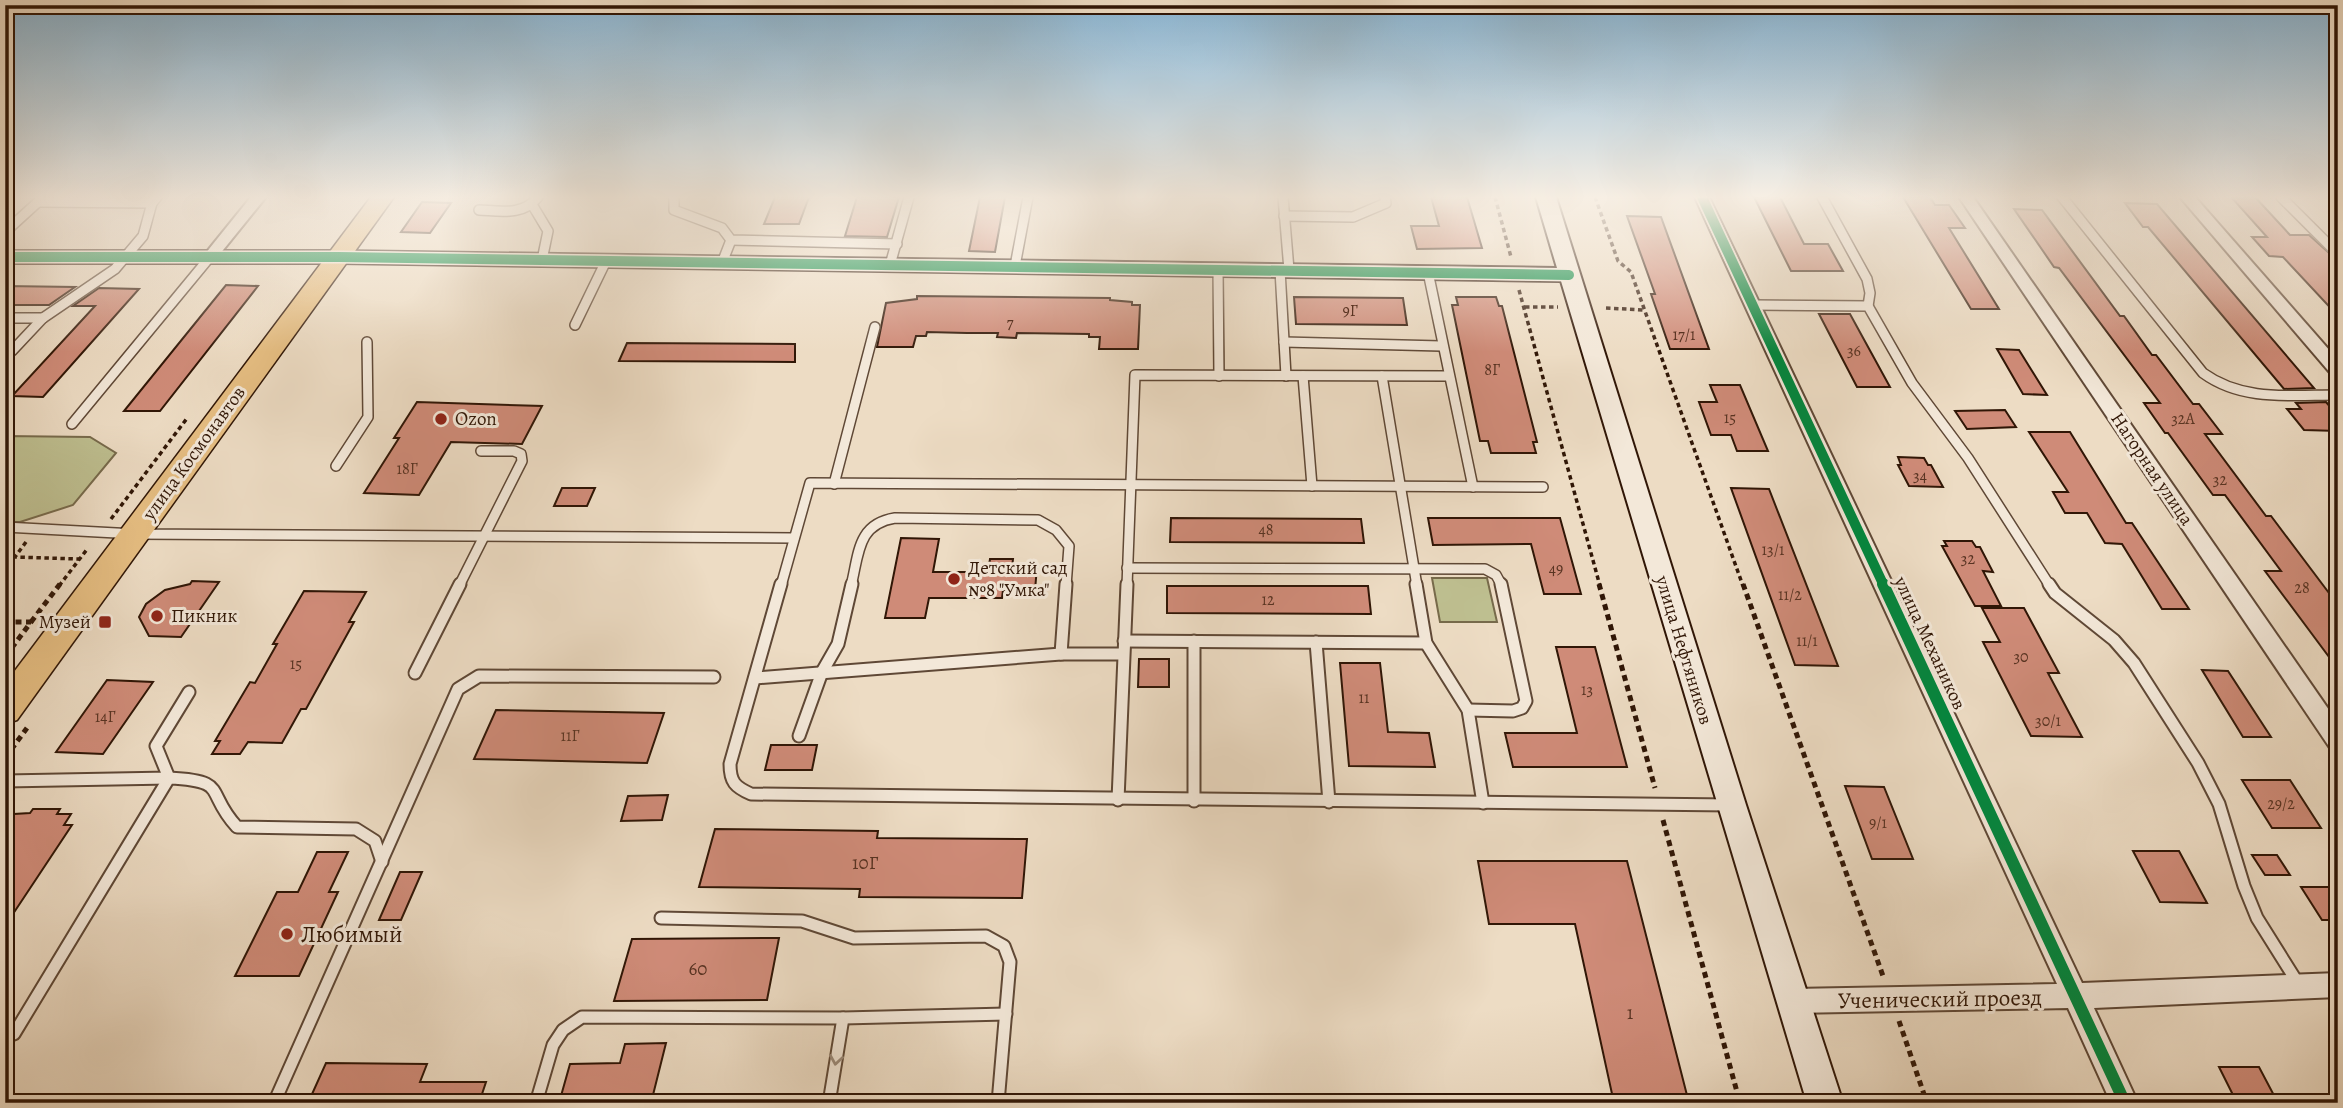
<svg xmlns="http://www.w3.org/2000/svg" width="2343" height="1108" viewBox="0 0 2343 1108" font-family="Alegreya,serif">
<rect width="100%" height="100%" fill="#eddcc4"/>
<filter id="stains"><feTurbulence type="fractalNoise" baseFrequency=".00286" numOctaves="4"/><feColorMatrix values="0 0 0 0 .2 0 0 0 0 .09 0 0 0 0 .02 0 0 0 .5 -.17"/></filter>
<radialGradient id="worn" r=".72"><stop offset=".6" stop-color="#630" stop-opacity="0"/><stop offset="1" stop-color="#630" stop-opacity=".3"/></radialGradient>
<g fill="#bebf90" stroke="#776a4b" stroke-width="2">
<path d="M5,436l85,1 26,16 -43,52 -53,17h-15z"/>
<path d="M1432,578h55l10,44h-57z"/>
</g>
<g fill="#cf8b78" stroke="#301606" stroke-width="2">
<path d="M775,197h34l-10,27h-35z"/>
<path d="M857,197h42l-12,40 -42,-1z"/>
<path d="M980,197h25l-10,55 -26,-1z"/>
<path d="M1431,197h36l15,51 -65,1 -6,-23h28z"/>
<path d="M1754,197h26l24,47h24l15,27h-52z"/>
<path d="M1903,197h27l5,8h14l16,23h-16l50,81h-28z"/>
<path d="M2255,197l35,38h19l29,26v55l-55,-59 -14,-1 -17,-19h15l-35,-39z"/>
<path d="M422,202l29,1 -21,30 -29,-1z"/>
<path d="M2125,203l32,1 157,184 -30,1 -136,-162h-5z"/>
<path d="M2014,209l28,1 78,106h4l28,39h4l37,49h6l23,30h-17l61,82h5l67,89v64l-73,-98h16l-56,-76h-12l-45,-62h-3l-21,-30h16l-101,-135 -5,-1z"/>
<path d="M1627,216l34,1 48,132h-39l-19,-55h4z"/>
<path d="M226,285l32,1 -98,125h-36z"/>
<path d="M5,286l70,1 -26,18h-44z"/>
<path d="M99,288l40,1 -96,108 -31,-1 83,-90h-22z"/>
<path d="M917,296l193,2v2l22,2v3h8l-2,44h-39l1,-12h-11v-3l-72,-1 -1,5 -19,-1 1,-4h-31l-40,-1 -1,4h-10l-3,11h-36l9,-44 31,-4z"/>
<path d="M1294,297l109,1 4,27 -111,-1z"/>
<path d="M1456,297h40l3,9h3l35,136h-4l3,11h-45l-3,-12h-8l-28,-136h6z"/>
<path d="M1819,314h31l40,73h-33z"/>
<path d="M627,343l168,1v18l-176,-1z"/>
<path d="M1997,349l22,1 28,45 -24,-1z"/>
<path d="M1710,385h30l28,66h-31l-6,-16h-20l-12,-33h18z"/>
<path d="M417,402l125,4 -20,38 -71,-2 -32,53 -55,-2 35,-55h-5z"/>
<path d="M2326,402l12,14v15l-34,-1 -17,-21h14l-5,-6z"/>
<path d="M2005,410l11,17 -49,2 -12,-18z"/>
<path d="M2029,432h41l56,91h6l57,86h-27l-40,-65 -17,-1 -18,-30h-22l-12,-21h15z"/>
<path d="M1898,457l26,1 4,7h3l12,22 -34,-1 -11,-21h3z"/>
<path d="M562,488h33l-8,18h-33z"/>
<path d="M1731,488l38,1 69,177 -43,-1z"/>
<path d="M1171,518l190,1 3,24 -194,-1z"/>
<path d="M1428,518h132l21,76h-37l-13,-50 -98,1z"/>
<path d="M901,538l38,1 -6,33h55l2,-13h23l-1,8h25l-2,23h-32l-1,8h-73l-4,20h-40z"/>
<path d="M1944,541h28l4,6h4l13,25 -10,-1 18,35h-26l-33,-60h5z"/>
<path d="M192,581l27,1 -38,55 -32,-1 -10,-19 7,-13 19,-14 25,-6z"/>
<path d="M1167,586h201l3,28 -204,-1z"/>
<path d="M304,591l62,1 -17,30h5l-48,87h-5l-19,34 -34,-1 -8,12h-28l8,-13h-5l35,-59 5,1 22,-39h-4z"/>
<path d="M1982,608h42l35,65h-11l34,64 -51,-1 -48,-94h17z"/>
<path d="M1556,647h39l32,120h-114l-8,-34h72z"/>
<path d="M1139,659h30v28h-31z"/>
<path d="M1340,663h40l8,69 41,1 6,34 -86,-1z"/>
<path d="M2202,670l26,1 43,66h-28z"/>
<path d="M107,680l46,2 -50,72 -47,-2z"/>
<path d="M496,710l168,3 -17,50 -173,-4z"/>
<path d="M771,745h46l-5,25h-47z"/>
<path d="M2242,780h48l31,48h-49z"/>
<path d="M1845,786l39,1 29,72h-41z"/>
<path d="M668,795l-6,25 -41,1 7,-25z"/>
<path d="M33,809h27l-3,5h14l-7,11h8l-67,101v-100l9,-12 16,-1z"/>
<path d="M715,829l163,2 -1,7 150,1 -5,59 -163,-1 1,-8 -161,-2z"/>
<path d="M2133,851h46l28,52 -47,-1z"/>
<path d="M317,852h31l-19,40h9l-39,84h-64l42,-84h21z"/>
<path d="M2252,855h25l13,20h-25z"/>
<path d="M1478,861h149l62,242h-75l-39,-179h-86z"/>
<path d="M400,872h22l-21,48h-22z"/>
<path d="M2301,887h37v33h-16z"/>
<path d="M779,938l-12,62 -153,1 18,-62z"/>
<path d="M666,1043l-15,60h-92l11,-39 50,-1 5,-19z"/>
<path d="M326,1063l101,1 -7,18h66l-7,21h-171z"/>
<path d="M2219,1067h40l19,36h-41z"/>
</g>
<g fill="none" stroke-linecap="round" stroke-linejoin="round">
<g stroke="#5f4836" stroke-width="12">
<g id="lane-far1">
<path d="M43,197l-5,5 114,1 5,-6"/>
<path d="M674,197v13l48,18 9,12 166,4"/>
<path d="M1283,197l6,73"/>
<path d="M1822,197l45,82 3,14 -2,13"/>
<path d="M2062,197l141,176c40,29 88,22 135,22"/>
<path d="M2281,197l57,57"/>
<path d="M533,206l15,25 -6,29"/>
<path d="M479,210c22,1 44,6 59,-13"/>
<path d="M1284,216l69,1 33,-14 -1,-6"/>
<path d="M5,232l33,-30"/>
<path d="M722,263l9,-23"/>
<path d="M890,265l19,-68"/>
<path d="M1015,266l13,-69"/>
<path d="M1218,269l1,107"/>
<path d="M1280,270l6,106"/>
<path d="M1428,272l45,215"/>
<path d="M1754,305l114,1 44,77 56,75 82,128"/>
<path d="M5,318h38"/>
<path d="M575,325l31,-64"/>
<path d="M1284,342l157,4"/>
<path d="M5,354l7,-3 31,-33 72,-49 28,-33 9,-33"/>
<path d="M1303,376l9,110"/>
<path d="M1382,376l35,210"/>
<path d="M72,424l138,-167"/>
<path d="M336,466l32,-49 -1,-75"/>
<path d="M834,484l41,-157"/>
<path d="M5,527l130,7 659,4"/>
<path d="M1127,568l358,1 11,6 6,11"/>
<path d="M459,586l63,-125 -1,-7 -7,-3h-33"/>
<path d="M781,586l29,-103 733,4"/>
<path d="M851,586c8,-32 6,-62 44,-68l143,2 18,10 13,16 -3,40"/>
<path d="M1127,586l8,-211 313,1"/>
</g>
</g>
<g stroke="#5f4836" stroke-width="15">
<g id="lane">
<path d="M781,584l-51,180c0,18 5,23 21,30l980,11"/>
<path d="M1416,584l10,59 42,67 15,93"/>
<path d="M2049,584l6,9 59,47 20,23 64,100 21,41 25,82 13,32 42,67"/>
<path d="M1124,641l302,2"/>
<path d="M1194,641v160"/>
<path d="M1316,642l13,160"/>
<path d="M1061,654l5,-70"/>
<path d="M415,673l45,-89"/>
<path d="M755,678l306,-24h62"/>
<path d="M1468,710l45,1 9,-3 4,-7 -25,-117"/>
<path d="M799,736l23,-64 16,-28 14,-60"/>
<path d="M5,781l164,-3 -13,-32 33,-54"/>
<path d="M1118,800l9,-216"/>
<path d="M661,918l141,3 52,17 132,-2 18,10 6,16 -12,141"/>
<path d="M14,1034l155,-256c61,3 35,13 68,49l119,2 19,12 7,21"/>
<path d="M274,1103l184,-414 21,-13 235,1"/>
<path d="M536,1103l17,-58 10,-15 19,-13 261,1 163,-4"/>
<path d="M829,1103l14,-85"/>
</g>
</g>
<g stroke="#5f4836" stroke-width="4">
<g id="street">
<path d="M251,197h15l-51,63h-10l-3,-3 3,-3z"/>
<path d="M1695,197h14l373,786 256,-10v24l-244,11 44,95h-27l-43,-95 -275,5 -9,-3 -4,-9 4,-9 9,-3 264,-5z"/>
<path d="M1959,197h14l365,526v27l-8,-2z"/>
<path d="M2180,197h15l143,163v16l-6,-1z"/>
</g>
</g>
<g stroke="#301606" stroke-width="4">
<path id="secondary" d="M1536,197h20l190,608 97,298h-36l-246,-822 -1222,-18h-334v-12h334l1218,17z"/>
</g>
<g stroke="#301606" stroke-width="3">
<path id="primary" d="M371,197h23l-377,523 -12,4v-40z"/>
</g>
<g stroke="#301606" stroke-width="3.5" stroke-dasharray="4.5 3.5" stroke-linecap="butt">
<path d="M1495,197l16,60"/>
<path d="M1595,197l23,64 13,11 112,314"/>
<path d="M1519,290l81,296"/>
<path d="M1525,307h33"/>
<path d="M1606,308l38,2"/>
<path d="M111,519l77,-102"/>
<path d="M26,542l-11,15 64,2"/>
<path d="M59,586l29,-38"/>
</g>
<g stroke="#301606" stroke-width="5" stroke-dasharray="6 4.5" stroke-linecap="butt">
<path d="M1599,584l56,204"/>
<path d="M1743,584l140,392"/>
<path d="M5,622h26l-26,35"/>
<path d="M31,622l29,-38"/>
<path d="M5,758l22,-30"/>
<path d="M1663,820l77,283"/>
<path d="M1899,1021l28,82"/>
</g>
<use href="#lane-far1" stroke="#f3e8d9" stroke-width="9"/>
<use href="#lane" stroke="#f3e8d9" stroke-width="11"/>
<use href="#street" fill="#f3e8d9" fill-rule="evenodd"/>
<use href="#secondary" fill="#f3e8d9" fill-rule="evenodd"/>
<use href="#primary" fill="#e6be82" fill-rule="evenodd"/>
<g stroke="#f3e8d9" stroke-width="13">
<g id="cycleway-far1">
<path d="M1702,197l182,389"/>
<path d="M5,257h334l1230,18"/>
</g>
</g>
<g stroke="#f3e8d9" stroke-width="17">
<path id="cycleway" d="M1883,584l242,519"/>
</g>
<use href="#cycleway-far1" stroke="#00873e" stroke-width="10"/>
<use href="#cycleway" stroke="#00873e" stroke-width="12"/>
</g>
<defs><path id="oneway-chevron" d="M-2-3.5L2.5 0L-2 3.5" fill="none" stroke-width="1.6" stroke-linecap="round" stroke-linejoin="round" transform="scale(1.75)"/></defs>
<use stroke="#9b8a7a" href="#oneway-chevron" transform="translate(836 1060) rotate(99)"/>
<linearGradient id="sky" x2="0" y2="1"><stop stop-color="#89b6d5"/><stop offset="0.56" stop-color="#f7efe4"/><stop offset="1" stop-color="#f7efe4" stop-opacity="0"/></linearGradient>
<rect width="2343" height="352" fill="url(#sky)"/>
<g fill="#8f2418" stroke="#f3e8d9" stroke-width="2.5">
<circle cx="441" cy="419" r="7"/>
<circle cx="954" cy="579" r="7"/>
<circle cx="157" cy="616" r="7"/>
<rect x="98" y="615" width="14" height="14" rx="3.5"/>
<circle cx="287" cy="934" r="7"/>
</g>
<g text-anchor="middle" dominant-baseline="central" stroke-width="6" stroke-linejoin="round" paint-order="stroke">
<g font-size="16" fill="#583322">
<text x="1350" y="311">9Г</text>
<text x="1010" y="323">7</text>
<text x="1684" y="335">17/1</text>
<text x="1854" y="351">36</text>
<text x="1492" y="370">8Г</text>
<text x="1730" y="418">15</text>
<text x="2183" y="419">32А</text>
<text x="407" y="469">18Г</text>
<text x="1920" y="476">34</text>
<text x="2220" y="480">32</text>
<text x="1266" y="530">48</text>
<text x="1773" y="550">13/1</text>
<text x="1968" y="559">32</text>
<text x="1556" y="569">49</text>
<text x="2302" y="588">28</text>
<text x="1790" y="595">11/2</text>
<text x="1268" y="600">12</text>
<text x="1807" y="641">11/1</text>
<text x="2021" y="657">30</text>
<text x="296" y="664">15</text>
<text x="1587" y="690">13</text>
<text x="1364" y="698">11</text>
<text x="105" y="717">14Г</text>
<text x="2048" y="721">30/1</text>
<text x="570" y="736">11Г</text>
<text x="2281" y="804">29/2</text>
<text x="1878" y="823">9/1</text>
</g>
<g font-size="19" fill="#301606" stroke="#f3e8d9" text-anchor="start">
<text x="455" y="419">Ozon</text>
<text x="968" y="568">Детский сад<tspan x="968" dy="22">№8 "Умка"</tspan></text>
<text x="171" y="616">Пикник</text>
<text x="91" y="622" text-anchor="end">Музей</text>
</g>
<g font-size="19" fill="#301606" stroke="#f3e8d9">
<text transform="translate(194 453) rotate(-54)">улица Космонавтов</text>
<text transform="translate(2152 469) rotate(56)">Нагорная улица</text>
<text transform="translate(1930 643) rotate(65)">улица Механиков</text>
<text transform="translate(1684 650) rotate(73)">улица Нефтяников</text>
</g>
<g font-size="19" fill="#583322">
<text x="865" y="863">10Г</text>
<text x="698" y="969">60</text>
<text x="1630" y="1013">1</text>
</g>
<g font-size="23" fill="#301606" stroke="#f3e8d9" text-anchor="start">
<text x="301" y="934">Любимый</text>
</g>
<g font-size="23" fill="#301606" stroke="#f3e8d9">
<text transform="translate(1940 999) rotate(-1)">Ученический проезд</text>
</g>
</g>
<rect width="2343" height="1108" fill="none" stroke="#eddcc4" stroke-width="28"/>
<rect x="7" y="7" width="2329" height="1094" fill="none" stroke="#301606" stroke-width="3.5"/>
<rect x="14" y="14" width="2315" height="1080" fill="none" stroke="#301606" stroke-width="2"/>
<rect width="100%" height="100%" filter="url(#stains)"/>
<rect width="100%" height="100%" fill="url(#worn)"/>
</svg>
